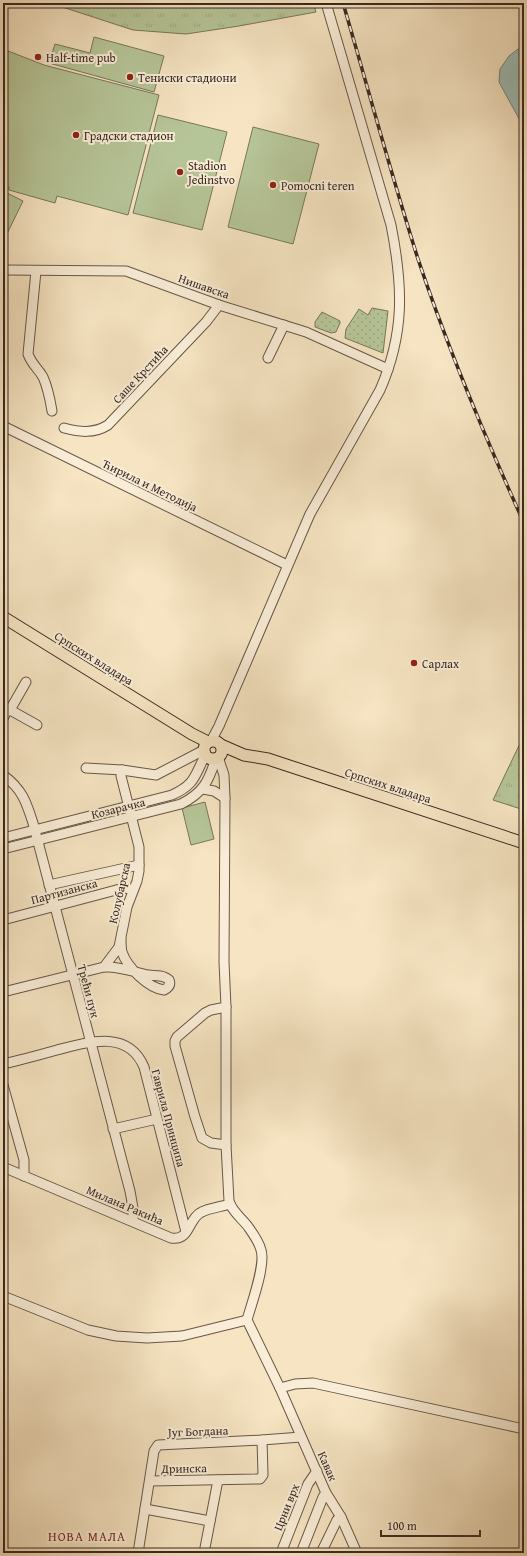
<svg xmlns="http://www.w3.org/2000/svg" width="527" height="1556" viewBox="0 0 527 1556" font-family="'Gentium Book Plus',serif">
<defs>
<pattern id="grass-dots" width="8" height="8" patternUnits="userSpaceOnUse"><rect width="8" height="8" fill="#b6c598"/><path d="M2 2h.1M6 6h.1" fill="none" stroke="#9da983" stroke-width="1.8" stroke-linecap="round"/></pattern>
<pattern id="park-tufts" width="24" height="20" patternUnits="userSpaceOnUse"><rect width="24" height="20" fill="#b6c598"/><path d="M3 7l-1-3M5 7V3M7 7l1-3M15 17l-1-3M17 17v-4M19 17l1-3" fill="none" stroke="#9da983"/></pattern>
</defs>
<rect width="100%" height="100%" fill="#f6e4c2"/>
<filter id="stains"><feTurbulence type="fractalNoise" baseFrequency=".005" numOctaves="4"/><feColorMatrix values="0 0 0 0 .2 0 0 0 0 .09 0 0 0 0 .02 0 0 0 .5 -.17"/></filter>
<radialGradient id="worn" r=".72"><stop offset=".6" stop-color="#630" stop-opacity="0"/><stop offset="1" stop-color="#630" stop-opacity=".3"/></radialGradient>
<g fill="url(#grass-dots)" stroke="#78765c">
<path d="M372,308l16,3 -5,42 -38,-15 1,-9 13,-20 9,6z"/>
<path d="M322,312l18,9v2l-4,9 -5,1 -16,-6v-5z"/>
</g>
<g fill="url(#park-tufts)" stroke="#78765c">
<path d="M50,3h263l3,9 -77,14 -53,8 -53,-4z"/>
<path d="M524,735v75l-31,-10z"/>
</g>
<g fill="#b6c598" stroke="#78765c">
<path d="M94,37l70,19 -10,36 -105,-29 6,-19 35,9z"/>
<path d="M3,49l41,16 115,30 -31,120 -71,-19 -2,7 -46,-13v-3l-6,-3z"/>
<path d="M158,115l69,17 -25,98 -69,-17z"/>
<path d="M253,127l66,17 -26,100 -65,-17z"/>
<path d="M3,191l20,10 -20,41z"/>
<path d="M205,802l9,37 -23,6 -9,-37z"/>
</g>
<path fill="#9dbeb8" stroke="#75827c" d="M524,48v80l-25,-46 1,-13 9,-13 9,-7z"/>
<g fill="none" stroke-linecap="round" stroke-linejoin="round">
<g stroke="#685749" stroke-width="11">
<g id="minor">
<path d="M3,270l123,1 93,34 87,27 82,37"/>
<path d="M36,271l-8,83c4,11 10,14 15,23 5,11 7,22 9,34"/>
<path d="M268,358l16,-33"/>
<path d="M3,426l284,139"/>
<path d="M64,428c15,4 30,6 44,-3l98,-103 13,-17"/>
<path d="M3,706l34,19"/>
<path d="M10,710l16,-28"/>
<path d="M3,718l5,-9"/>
<path d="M211,741l8,-15 91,-212 70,-124c25,-57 23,-104 11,-165l-65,-222"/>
<path d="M218,757l6,18 1,23 -1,164 2,45v138l3,56c3,11 14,18 20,27 5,7 10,14 12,22 5,15 -10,55 -14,70l33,68 46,105 15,24 16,36"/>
<path d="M86,768l36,2 34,5 48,-25"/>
<path d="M3,775c19,14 23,26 30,48l97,368 3,17v13"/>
<path d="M203,789l11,2 11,7"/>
<path d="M3,838l169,-43c24,-11 22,-19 34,-41"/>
<path d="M3,849l178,-45c22,-11 28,-23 35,-46"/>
<path d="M49,885l90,-20"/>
<path d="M3,920l117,-31 6,-1 6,2"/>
<path d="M104,967l15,-20 8,-40 10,-26 2,-10v-24l-18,-71 1,-6"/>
<path d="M3,992l101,-25c15,-1 30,5 44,8 5,1 11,0 16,2 3,1 3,1 5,3 2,5 -1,8 -5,10 -16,-2 -37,-23 -42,-38 -1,-4 -1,-8 -1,-13"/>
<path d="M3,1064c18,-4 36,-9 54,-14 31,-8 71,-21 87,17l42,165"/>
<path d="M3,1085l21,75v16"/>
<path d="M113,1129l44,-10"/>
<path d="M226,1145l-15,-2 -9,-5 -7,-21 -20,-71v-5l2,-4 28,-24 6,-3 15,-3"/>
<path d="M3,1167l168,71c19,3 17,-18 29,-25 8,-5 21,-6 30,-9"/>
<path d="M3,1296l85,34 28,6 31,2 35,-2 65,-16"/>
<path d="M280,1388l15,-4 18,-1 211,46"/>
<path d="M150,1481l110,-2 3,-4 -1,-35"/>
<path d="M145,1509l65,12"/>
<path d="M138,1553l16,-102 4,-6 104,-5 39,-3"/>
<path d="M204,1553l14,-73"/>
<path d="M281,1553l27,-69 9,-13"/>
<path d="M301,1553l22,-56 3,-4"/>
<path d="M321,1553l16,-33 4,-3"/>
</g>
</g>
<g stroke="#392821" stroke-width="13">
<g id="major">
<path d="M3,617l189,117 16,8"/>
<circle cx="213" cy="750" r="9"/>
<path d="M221,745l23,10 24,4 256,84"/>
</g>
</g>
<use href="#minor" stroke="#f9edd7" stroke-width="9"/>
<use href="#major" stroke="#f6e4c2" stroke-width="11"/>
<g stroke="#392821" stroke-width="3.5">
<path id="rail" d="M343,3c25,85 48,171 75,256 30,90 67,178 106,264"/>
</g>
<use href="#rail" stroke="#f9edd7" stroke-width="2" stroke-dasharray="6" stroke-linecap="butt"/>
</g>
<g fill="#8f2418" stroke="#f9edd7" stroke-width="1.5">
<circle cx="38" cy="57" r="4"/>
<circle cx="130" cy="77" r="4"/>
<circle cx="76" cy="135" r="4"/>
<circle cx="180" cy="172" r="4"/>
<circle cx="273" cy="185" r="4"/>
<circle cx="414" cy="663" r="4"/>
</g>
<g text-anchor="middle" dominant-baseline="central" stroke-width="4" stroke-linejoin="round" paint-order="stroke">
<g font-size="12" fill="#392821" stroke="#f9edd7" text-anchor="start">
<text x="46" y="57">Half-time pub</text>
<text x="138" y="77">Тениски стадиони</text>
<text x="84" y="135">Градски стадион</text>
<text x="188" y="165">Stadion<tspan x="188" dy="14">Jedinstvo</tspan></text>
<text x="281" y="185">Pomocni teren</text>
<text x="422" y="663">Сарлах</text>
</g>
<g font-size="12" fill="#392821" stroke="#f9edd7">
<text transform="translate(204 286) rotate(19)">Нишавска</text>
<text transform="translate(140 374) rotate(-47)">Саше Крстића</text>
<text transform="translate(150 485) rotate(26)">Ћирила и Методија</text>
<text transform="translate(94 658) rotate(32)">Српских владара</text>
<text transform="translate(388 785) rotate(18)">Српских владара</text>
<text transform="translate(118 808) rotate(-14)">Козарачка</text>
<text transform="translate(64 891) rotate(-15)">Партизанска</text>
<text transform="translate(119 893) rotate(-77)">Колубарска</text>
<text transform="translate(89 991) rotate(75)">Трећи пук</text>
<text transform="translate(169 1118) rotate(75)">Гаврила Принципа</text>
<text transform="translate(125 1205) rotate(23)">Милана Ракића</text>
<text transform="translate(198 1431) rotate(-2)">Југ Богдана</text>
<text transform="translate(328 1466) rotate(66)">Кавак</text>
<text transform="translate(184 1468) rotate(-1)">Дринска</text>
<text transform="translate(286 1507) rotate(-68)">Црни врх</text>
</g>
<g font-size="13" letter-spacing="1" fill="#7a1f14" stroke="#f9edd7">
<text x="87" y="1536">НОВА МАЛА</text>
</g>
</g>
<rect width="527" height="1556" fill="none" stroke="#f6e4c2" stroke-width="16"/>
<rect x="4" y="4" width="519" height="1548" fill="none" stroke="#392821" stroke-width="2"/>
<rect x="8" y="8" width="511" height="1540" fill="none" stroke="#392821"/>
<path d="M381 1530v6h99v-6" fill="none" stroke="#392821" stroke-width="2"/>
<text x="387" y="1530" font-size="12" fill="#392821" stroke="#f9edd7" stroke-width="3" paint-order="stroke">100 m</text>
<rect width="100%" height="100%" filter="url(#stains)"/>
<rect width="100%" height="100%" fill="url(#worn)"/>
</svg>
